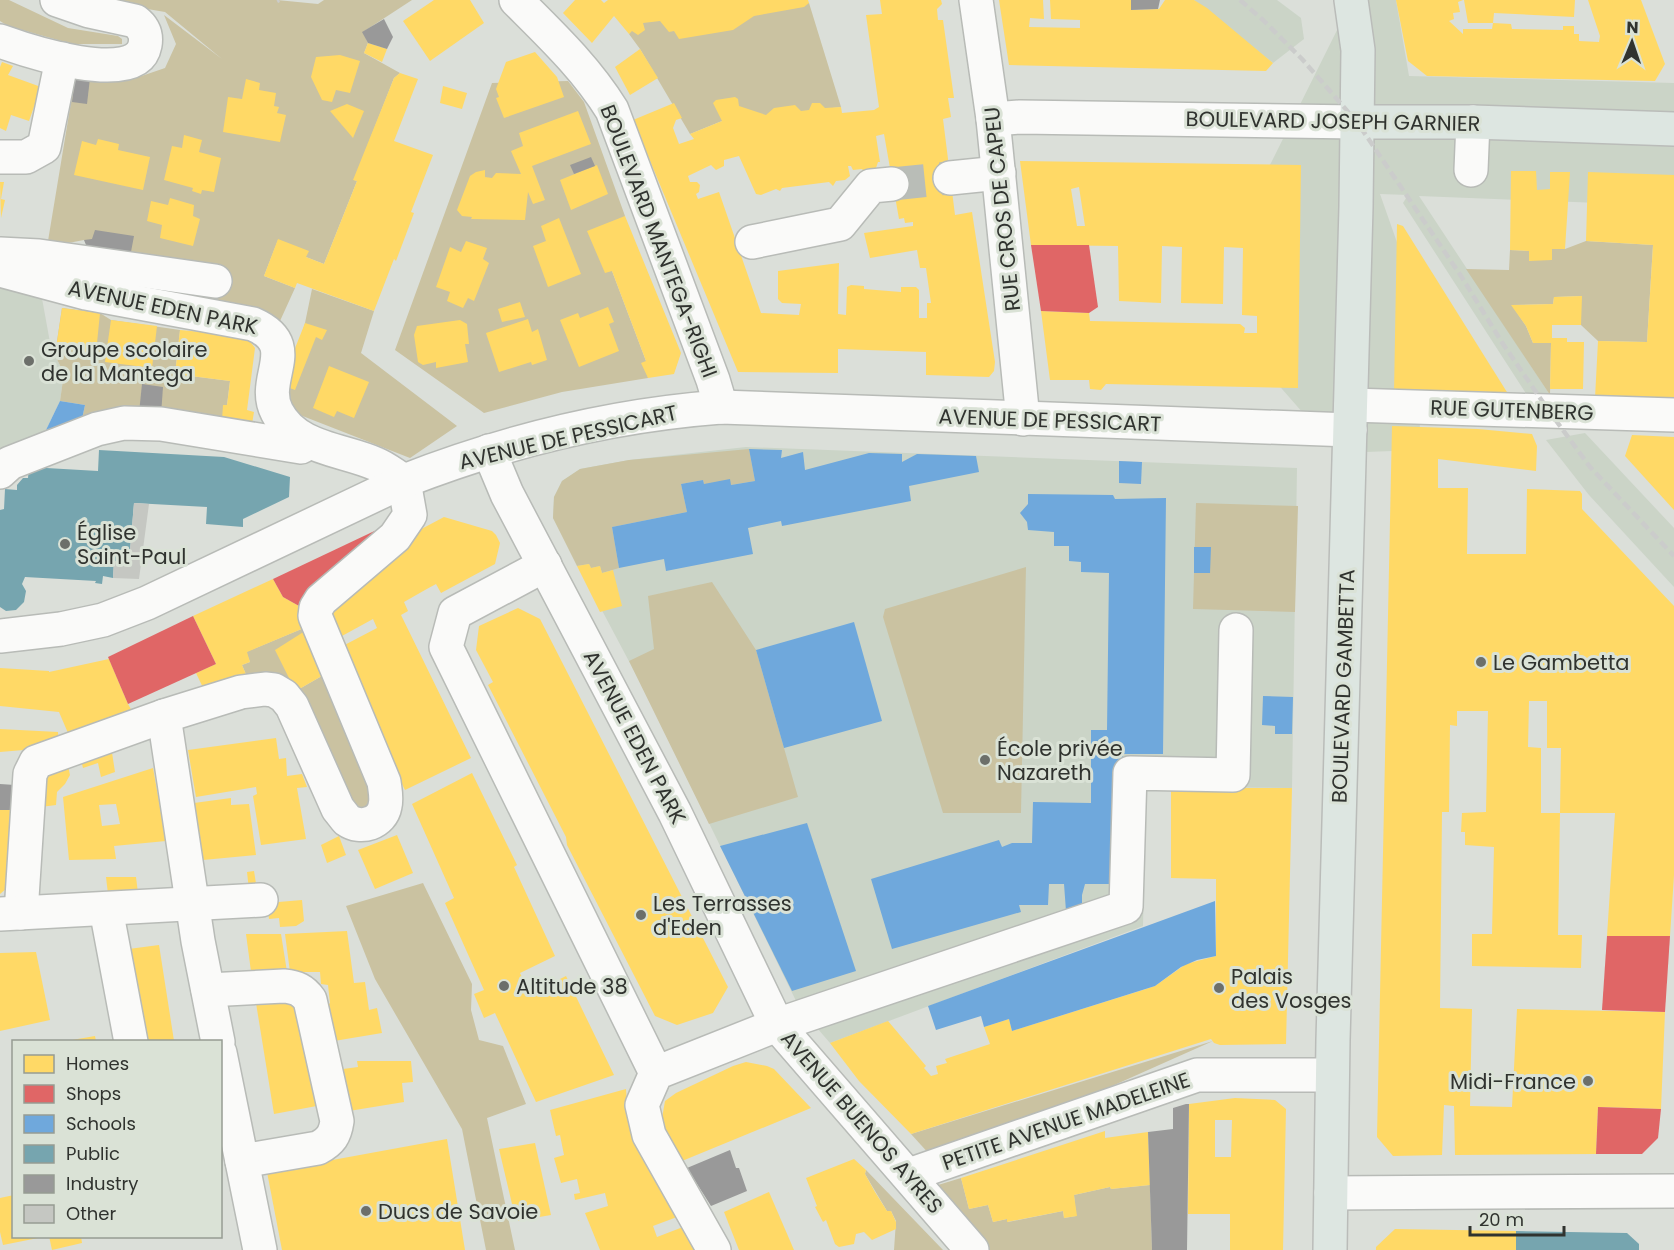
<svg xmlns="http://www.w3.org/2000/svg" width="1674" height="1250" viewBox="0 0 1674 1250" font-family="Poppins,sans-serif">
<rect width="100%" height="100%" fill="#dbdfd9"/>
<g fill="#cbd4c7">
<path d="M1194,0h83l24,18 3,21 -31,24z"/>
<path d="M1344,0h52l13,76 265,7v123l-255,-10 131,199h-23l-124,-192 5,-8 -28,-1 39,111 1,145 -82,3 -70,-80 -7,-190 85,-171z"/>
<path d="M0,288l41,5 10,55 13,25 -4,28 -14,29 -46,27z"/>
<path d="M1585,433l89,95v59l-85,-92 -43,-55z"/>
<path d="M746,447l551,21 -5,320 -146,-1 -3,139 -313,117 -31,-36 -158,-323 -88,-166 1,-21 8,-16 18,-12 49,-9z"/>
</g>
<g fill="#cac2a1">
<path d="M0,0h9l59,28 50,8 4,3v5h-50l-64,-18 -8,-5z"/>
<path d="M95,0h182l41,4 6,-4h88l-49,32 5,11 -4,10 36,20 -6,5 -40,102 3,1 -33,83 -18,-7 -28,-17 -14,36 31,12 -15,33 -235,-49 85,-15 -46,-17 -37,7 28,-169 52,3 38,-13 11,-24 -12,-29 58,44 -57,-47z"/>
<path d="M809,3l32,104 -119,14 -32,13 -50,-85 -11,-15 16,-24z"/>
<path d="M568,81l16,21 41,114 -13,55 34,90 2,17 -86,14 -78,21 -89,-63 97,-267z"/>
<path d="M1586,241l67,4 -6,97 -49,-1 -17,-16v-29l-27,1 -1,7 -41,1 14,21 7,17h18l-1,52 -84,-126 43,1 1,-20 19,1v10l23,-12h13z"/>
<path d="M312,289l62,22 -13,42 96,73 -47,32 -110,-43 -9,-6 -4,-22 18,-64z"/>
<path d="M62,308l38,5 11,7 69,10 -5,44 55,7 -3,24 -5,15 -140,-1 3,-14 -25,-4 4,-28 -13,-25h5z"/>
<path d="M749,449l6,32 -24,4 -27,-1 -1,-4 -22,4 6,28 -75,15 7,41 -17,5 -2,-7 -9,2 -2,-4 -12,2 -24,-48 1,-21 8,-16 18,-12 49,-9z"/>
<path d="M1196,503l102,3 -3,106 -102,-3z"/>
<path d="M1026,567l-5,246h-78l-60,-196 2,-8z"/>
<path d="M712,582l44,68 42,147 -89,27 -80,-163 25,-12 -6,-53z"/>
<path d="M304,628l1,3 -11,57h7l26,-15 51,128 -21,18 -58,-111 -48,-22 -9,-21 8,-3 -4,-10z"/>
<path d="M423,883l49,101 -1,26 8,30 24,6 23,58 -39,14 28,132h-29l-24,-121 -87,-150 -29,-73z"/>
<path d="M1213,1041l-195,87 -87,28 -20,-22z"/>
<path d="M866,1170l77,80h-49l2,-29 -5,-10h-4l-22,-37z"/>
<path d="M961,1178l8,31 19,-4 5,17 14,-3 1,3 55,-11 1,7 12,-2 -2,-21 36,-8 1,2 39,-4 2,65h-165l-53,-57 4,-8z"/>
</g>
<g fill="#ffd966" fill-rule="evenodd">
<path d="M434,0h36l14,23 -54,38 -27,-40z"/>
<path d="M575,0h26l3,3 4,-3h200l1,3 -5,4 -50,9 -21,14 -54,9 -5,-8 -5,1 -9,-11 -17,2 2,7 -7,5 -6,-4 -3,3 -15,-18 -22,27 -29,-30z"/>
<path d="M880,0h61l1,4 -5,5 1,11h5l11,78h-6l3,19 -8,2 12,96 17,-3 23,150 -1,9 -5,6 -63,-2v-23l-88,-3v24l-100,-1 -105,-252 41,-17 8,15 -6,2 -3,8 6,16 15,-5 -4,-5 32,-13 -9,-18 3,-3 19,-3 3,2 1,7 27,9 8,-7 21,-3 6,6 8,-1 3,-7h8l5,5 16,-1 1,6 32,-3 5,-3 -13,-92 16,-1zM884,134l15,85 5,-1 1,5 8,-1v4l-49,7 6,25 47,-8 3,18h6l5,35h-4v15h-8v-28l-3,-3h-15v5l-37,-3v-3l-13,-1 -4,2 -1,28 -8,-1 1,-51 -61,8v28l4,4 19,1 -2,11 -38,-2 -42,-121 -21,7 -2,-5 3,-2 1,-7 -3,-3h-7l-2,-6 23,-11 5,5 8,-4v-6l15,-4 17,38 5,1 15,-6 4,2 2,-3 47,-6 4,4 3,-5 9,-1 5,-4 -2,-10h3l2,4 9,-1 3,4 1,-4 10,-1 2,-6h2l-4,-26z"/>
<path d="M999,0h44l1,19 -14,-1 -1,9 51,1v-8l-29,-1 -1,-19h81v10l28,-1 6,-9h29l13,8 66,55 -7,8 -257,-6z"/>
<path d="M1396,0h67l-5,2 2,10 -7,1 1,6 -5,2 14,13v-5h29l1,-6h-25l-4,-23h111l-1,17 -80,-4 -1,10 18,1 1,5 51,1v-4h11v8h5v7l20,1 1,-6 -12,-36h53l24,64 -10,17 -228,-5 -19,-15z"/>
<path d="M368,43l19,6 -5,13 -18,-9z"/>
<path d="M640,49l18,29 -28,17 -15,-28z"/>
<path d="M535,52l22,25 7,20 -60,21 -8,-20 3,-1 -3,-8 10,-27z"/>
<path d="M340,55l20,6 -10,32 -14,-3 -4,12 -10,-2 -11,-23 5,-20z"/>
<path d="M2,62l11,4 -5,9 33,12 -12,34 -18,-6 -5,16 -6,-3v-61z"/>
<path d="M400,73l18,6 -24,62 39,14 -22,57 3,1 -18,48 -2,-2 -20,52 -77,-28 -2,5 -31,-12 14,-37 31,12 -3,6 18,7 33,-83 -4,-1 41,-102z"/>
<path d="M246,79l14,4 -1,7 17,3 -2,13 5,1 -2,6 9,2 -6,27 -57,-10 5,-35 14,2z"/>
<path d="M443,86l24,7 -5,16 -22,-6z"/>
<path d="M347,104l17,7 -11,27 -23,-27z"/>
<path d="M578,111l13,33 -59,22 13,34 -12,4 -5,-12 -3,28 -54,-1 1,-2 -10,-1 -5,-6 13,-34 6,-4 9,-2v7l7,1 4,-5 25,1 -10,-23 12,-5 -4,-13z"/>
<path d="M184,135l18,5 -3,12 22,6 -7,34 -12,-2 -1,4 -9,-3 1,-3 -29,-8 8,-34 10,2z"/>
<path d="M98,139l21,5 -1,6 32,7 -7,33 -69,-15 8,-34 14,4z"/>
<path d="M1020,161l281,4 -3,223 -192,-4 -5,6 -11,-1 -1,-9h-39l-9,-69 48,2 1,8 150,3 5,4 -1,5h13v-17l-15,-1 1,-67 -19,-1 -1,57 -42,-1 1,-56 -20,-1 -1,57 -42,-2 -1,-55 -87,-1zM1079,187l6,39h-8l-6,-37z"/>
<path d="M597,165l11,29 -37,16 -11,-30z"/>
<path d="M1511,171h25l1,19 13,-1v-17h20l-5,77h-13v11l-23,1v-10l-19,-1z"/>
<path d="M1588,172l86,3v226l-79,-3 3,-57 49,1 6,-97 -67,-4z"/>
<path d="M0,182h4l-3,17 4,1 -4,18z"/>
<path d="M170,198l24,7 -1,11 7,3 -7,27 -33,-8 2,-13 -15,-4 4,-20 17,4z"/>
<path d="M625,216l56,137 -7,21 -26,4 -7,-15 5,-2 -34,-90 -7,2 -18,-42z"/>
<path d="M559,218l22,56 -33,13 -15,-41 13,-5 -5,-15z"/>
<path d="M1397,224l6,2 107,171 -116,-4z"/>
<path d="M466,241l21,7 -4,11 6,4 -15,38 -6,-3 -5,10 -16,-7 3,-9 -14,-5 14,-40 11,5z"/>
<path d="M1582,296l-1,29h-29v13h15v4h17l-1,47h-33l1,-46h-18l-7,-17 -15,-21 42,-1 1,-7z"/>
<path d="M520,302l5,15 -23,5 -4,-13z"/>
<path d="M608,307l6,15 -5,2 10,27 -40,16 -19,-47 18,-7 2,5z"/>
<path d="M62,308l38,5 -4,40 -40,-5z"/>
<path d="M528,319l4,13 6,-3 9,31 -15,5 -1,-3 -32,10 -13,-39z"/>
<path d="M111,320l46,6 -5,42 -47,-6z"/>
<path d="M460,320l7,4 2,20h-4l3,18 -32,6v-6l-13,3 -5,-3 -4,-27 3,-9z"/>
<path d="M305,323l22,7 -5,10 -6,-3 -21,53 -8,-3 1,-21z"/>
<path d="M180,330l66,6 9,12 -8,62 7,2 -2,12 -30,-4 1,-15h4l3,-24 -55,-7z"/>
<path d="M329,366l40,16 -15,36 -17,-7 -3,6 -21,-9z"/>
<path d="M1392,426l86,3 54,5 5,12 -1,25 -98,-12v29h30l-1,66h59l1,-65 53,2 2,3v15l92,97v269l-4,61h-63l8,-123h-55l-2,122h24l-1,33 -109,-2v-32h20l2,-87 -29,-2v-13h-4l1,-19 24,-1 2,-101h-31v15l-7,-1 -1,87h-7l-2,196 32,1 -2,97 42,1 5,-98 148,3 -4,97 -63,-2 -2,47 -141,1 -1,-49 -10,-1 -2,50 -49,1 -16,-19zM1529,701h18v47h14l-1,65h-19v-65l-13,-1z"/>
<path d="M1632,435l42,2v73l-49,-54z"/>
<path d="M444,517l48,14 4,4 4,8 -5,21 -54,29 -5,-9 -11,6 -21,12 4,9 -7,4 70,143 -66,32 -70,-140 42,-22 -4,-9 -42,23 -10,-28 91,-80z"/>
<path d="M589,564l2,4 9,-2 2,7 11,-3 9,36 -22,6 -23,-46z"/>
<path d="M273,579l10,18 25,14 -4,17 -57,24 3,10 -8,3 9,21 -44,10 -11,-23 20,-9 -23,-48z"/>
<path d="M518,608l22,11 188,368 -15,26 -36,12 -22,-9 -88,-171 -1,-8 -78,-152 5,-3 -17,-32 3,-24z"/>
<path d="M305,631l22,42 -26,15h-7l-19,-38z"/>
<path d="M109,659l19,45 9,16 -69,13 -9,-21 -59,-6v-38l49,3v1z"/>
<path d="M0,729l58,3 1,15 -59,5z"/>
<path d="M276,738l3,21 7,-1 1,18 15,-2 5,13 -10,1 9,51 -45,6 -8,-49 4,-2 -1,-7 -60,10 -8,-47z"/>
<path d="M111,746l4,26 -14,5 -3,-14 -15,5 -3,-12z"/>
<path d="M67,761l3,14 -5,9 -8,8 -1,13 -23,3 12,-40z"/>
<path d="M153,768l13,73 -52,5 2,13 -47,1 -6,-63zM116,804l4,20 -18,2 -3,-21z"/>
<path d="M472,773l45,92 -3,2 41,89 -35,17 10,21 36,-18 48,99 -78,27 -41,-89 -11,5 -10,-24 10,-4 -39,-87 9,-5 -42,-94z"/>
<path d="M1171,788h121l-6,256 -66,1 -6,-2 -3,-4 -300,95 -52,-53 -29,-38 58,-22 38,45 -2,2 7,8 7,-2 -2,-8 11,-3 -2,-4 45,-15 -6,-17 25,-8 3,12 134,-42 9,-3 31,-22 30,-8v-77l-45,-1z"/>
<path d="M231,798v7l18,-1 7,51 -53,5 -9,-57z"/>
<path d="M0,810h14l-7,78 -7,6z"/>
<path d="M397,835l16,38 -38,16 -17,-39z"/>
<path d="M339,836l7,19 -19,8 -6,-18z"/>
<path d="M254,871l3,19h-8l-2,-18z"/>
<path d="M106,877h30l2,16 -30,1z"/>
<path d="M302,900l2,21 -8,5 -16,1 -1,-9 -10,1 -2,-16z"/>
<path d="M347,931l7,52 11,-1 4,28 8,-2 5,25 -48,8 -6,-36 2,-2 -2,-18 -7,-1 -1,-12h-30l-5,-38z"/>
<path d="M246,934h35l7,44 -36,1z"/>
<path d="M159,945l15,96h-33l-20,-91z"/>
<path d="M36,952l14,68 -50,11v-78z"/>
<path d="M298,1001l24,104 -48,9 -18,-111z"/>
<path d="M95,1036l1,5h-24v-1z"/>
<path d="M357,1061h54l2,21 -11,1 2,19 -55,9 -6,-42 15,-2z"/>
<path d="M746,1062l21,4 7,3 37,39 -129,53 -16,-26 -4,-17 3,-17 11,-8 57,-27z"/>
<path d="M626,1089l1,15 15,54 35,59 -24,9 4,11 26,-10 13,23h-96l-15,-37 23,-7 -3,-13 -30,7 -1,-6 6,-1 -3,-14 -16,4 -7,-25 10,-3 -4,-20 -4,1 -6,-26z"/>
<path d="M1235,1098l40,2 11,9 -3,141h-53v-36h-42l1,-110zM1215,1120h17l-1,37h-16z"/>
<path d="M1105,1131v7l43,-6 2,53 -39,4 -1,-2 -36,8 3,21 -13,2 -1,-7 -56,11v-3l-14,3 -5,-17 -19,4 -8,-31z"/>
<path d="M447,1139l18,111h-183l-15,-78z"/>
<path d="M535,1143l16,72 -35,6 -17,-72z"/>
<path d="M854,1159l12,11 -1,4 10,18 12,19h4l5,11v7l-24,11 -8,-8 -8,2 -2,10 -15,3 -4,-3 -9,-24 -3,2 -8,-15 2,-1 -11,-28z"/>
<path d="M769,1192l25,58h-55l-15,-38z"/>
<path d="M14,1195v41l24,2 -35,7 -3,-13v-34z"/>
<path d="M1395,1229l121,2v19h-140v-3z"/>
<path d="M49,1236h32l1,7 -30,7z"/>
</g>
<g fill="#e06666">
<path d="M1031,245h58l9,62 -9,6 -48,-2z"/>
<path d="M385,526l-77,85 -25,-14 -10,-18z"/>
<path d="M193,616l23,48 -88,40 -20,-47z"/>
<path d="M1607,936h63l-5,76 -63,-2z"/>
<path d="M1598,1107l63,2 -3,29 -16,16h-46z"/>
</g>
<g fill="#6fa8dc">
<path d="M60,401l25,4 -3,14 -36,11z"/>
<path d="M749,449l33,1 -1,8 22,-6 2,18 64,-17 33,1v8l15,-8 59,2 3,16 -70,14 2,15 -129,25 -1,-5 -33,7 5,26 -87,17 -2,-12 -45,9 -7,-41 75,-15 -6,-28 22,-4 1,4 26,-5 1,6 24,-4z"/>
<path d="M1119,461l23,1 -1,22 -22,-1z"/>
<path d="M1028,494l85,1 2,4 51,-1 -3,256h-40v33l-12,97h-26l-3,11v17l-16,-1 -2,-27h-15l-1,21h-29l2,7 -129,37 -21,-70 128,-39 3,7 10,-4h20l1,-41 58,1v-73h16l2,-157 -28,-1v-10l-12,-1v-15h-15v-14l-26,-2 -1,-8 -7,-9 8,-9z"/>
<path d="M1194,547h17l-1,26h-16z"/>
<path d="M854,622l28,99 -98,27 -28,-98z"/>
<path d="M1263,696l30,1 -1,37h-17v-8l-13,-1z"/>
<path d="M807,823l49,148 -64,20 -72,-145z"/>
<path d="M1215,901l1,55 -19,4 -16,7 -26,19 -143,45 -3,-12 -25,8 -3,-11 -45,14 -8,-24z"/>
</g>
<g fill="#76a5af">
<path d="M99,450l125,7 66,20 -1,20 -46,22v8l-37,-3 1,-17 -73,-4 -5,59 -15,-1 -1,17 -10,-2 -1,8 -7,-1 1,-2 -71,-4 -3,7 4,7 -2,11 -8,8 -10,1 -6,-4v-97l4,-1 1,-20 12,1v-5l6,-7h5l1,-11 69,4z"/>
<path d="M1516,1231l111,2 12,11v6h-123z"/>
</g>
<g fill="#999">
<path d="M1131,0h29l-2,9 -27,1z"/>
<path d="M384,19l9,18 -6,12 -19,-6 -6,-11z"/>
<path d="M75,78h15l-3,26 -15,-2z"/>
<path d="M591,157l4,9 -21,8 -4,-9z"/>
<path d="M95,230l39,6 -4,21 -40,-2 -6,-15 8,-1z"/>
<path d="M142,384l21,3 -2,28 -22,-2z"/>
<path d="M0,784l15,1 -1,25h-14z"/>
<path d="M1186,1104h3l-2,146h-35l-4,-118 25,-3v-21z"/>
<path d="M730,1150l6,18h3l8,23 -36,15 -24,-38z"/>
</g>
<path fill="#c5c7c2" d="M134,503l15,1 -10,75 -26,-1 1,-17 15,1z"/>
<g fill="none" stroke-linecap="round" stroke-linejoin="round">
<path stroke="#b9bdb7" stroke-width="33" stroke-dasharray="33 16" stroke-linecap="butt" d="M892,184l58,-6"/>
<g stroke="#b8bbb7" stroke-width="36">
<g id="minor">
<path d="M516,0c35,35 70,68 96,110l101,270 8,27"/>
<path d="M976,0l17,119 30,300"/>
<path d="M0,41c25,9 137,47 145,4 2,-11 -2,-18 -10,-24l-46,-10 -32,-11"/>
<path d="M993,119l27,-2 337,5"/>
<path d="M0,157h26l18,-10 18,-88"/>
<path d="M1471,170l2,-48"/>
<path d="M950,178l49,-5"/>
<path d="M752,242l88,-18 31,-38 21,-2"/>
<path d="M0,254l39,2 176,25"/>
<path d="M0,270l86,23 167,31c50,22 6,54 24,88 19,37 65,37 99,52 10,4 19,12 28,17l6,34 -15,22 -74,63 -5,8 -1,8 69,166c1,8 3,16 1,24 -3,17 -24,24 -38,14 -3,-3 -6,-8 -9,-11l-46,-103 -8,-10 -10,-6 -9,-1 -24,3 -77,24 -128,46 -6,12 -9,139"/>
<path d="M1351,405l323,10"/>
<path d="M489,451l18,43 168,319 102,212 349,-118 4,-134 103,2 3,-145"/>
<path d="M0,472l10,-9 87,-34 27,-6 37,1 140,23 8,-5"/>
<path d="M545,565l-90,48 -9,34 210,426"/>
<path d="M0,636l61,-7 42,-9 44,-17 257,-122c100,-39 210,-66 317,-74l629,23"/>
<path d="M164,716l34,225 20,101"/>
<path d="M106,909l25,133"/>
<path d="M0,914l261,-14"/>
<path d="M208,990l76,-4c12,1 19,4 26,14l27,121c-2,14 -6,20 -19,27l-76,13"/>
<path d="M220,1053l40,197"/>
<path d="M909,1175l288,-100h135"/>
<path d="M1331,1193l343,-2"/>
<path d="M714,1250l-65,-115 -7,-30 14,-32 121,-48 195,225"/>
</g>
</g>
<g stroke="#babcb9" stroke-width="36">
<g id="major">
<path d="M1357,122h116l201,7"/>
<path d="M1330,1250l3,-210 23,-833 2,-157 -7,-50"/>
</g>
</g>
<use href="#minor" stroke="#fafaf9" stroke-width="33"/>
<use href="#major" stroke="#dde6e1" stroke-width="33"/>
<g stroke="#cbcccb" stroke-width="4.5" stroke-dasharray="9 4.5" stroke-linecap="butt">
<path d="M1240,0l23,20 39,39 55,63 104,154 42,68 46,67 41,56 84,89"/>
<path d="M277,1l2,-1"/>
</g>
</g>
<g fill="#6c6f6a" stroke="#dae2d6" stroke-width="2">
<circle cx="29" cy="361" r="6"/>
<circle cx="65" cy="544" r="6"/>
<circle cx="1481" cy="662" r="6"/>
<circle cx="985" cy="760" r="6"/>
<circle cx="641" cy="915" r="6"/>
<circle cx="504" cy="986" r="6"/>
<circle cx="1219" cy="988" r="6"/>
<circle cx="1588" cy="1081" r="6"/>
<circle cx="366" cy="1211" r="6"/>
</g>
<g text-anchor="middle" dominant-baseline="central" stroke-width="6" stroke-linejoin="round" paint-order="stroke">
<g font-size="21" fill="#30332f" stroke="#dae2d6">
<text transform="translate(1333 121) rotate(1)">BOULEVARD JOSEPH GARNIER</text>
<text transform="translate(1002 209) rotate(-96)">RUE CROS DE CAPEU</text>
<text transform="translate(659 241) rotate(69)">BOULEVARD MANTEGA-RIGHI</text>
<text transform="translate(163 307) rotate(12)">AVENUE EDEN PARK</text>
<text transform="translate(1512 410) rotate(2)">RUE GUTENBERG</text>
<text transform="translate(1050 420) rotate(2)">AVENUE DE PESSICART</text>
<text transform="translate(568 437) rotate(-13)">AVENUE DE PESSICART</text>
<text transform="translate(1343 686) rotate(-88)">BOULEVARD GAMBETTA</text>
<text transform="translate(635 737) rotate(62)">AVENUE EDEN PARK</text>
<text transform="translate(1066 1121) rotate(-19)">PETITE AVENUE MADELEINE</text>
<text transform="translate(862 1122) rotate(49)">AVENUE BUENOS AYRES</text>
</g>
<g font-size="21" fill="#30332f" stroke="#dae2d6" text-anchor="start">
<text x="41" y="349">Groupe scolaire<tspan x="41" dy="24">de la Mantega</tspan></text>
<text x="77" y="532">Église<tspan x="77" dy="24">Saint-Paul</tspan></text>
<text x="1493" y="662">Le Gambetta</text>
<text x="997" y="748">École privée<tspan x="997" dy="24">Nazareth</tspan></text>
<text x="653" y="903">Les Terrasses<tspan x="653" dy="24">d'Eden</tspan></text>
<text x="1231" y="976">Palais<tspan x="1231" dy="24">des Vosges</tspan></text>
<text x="516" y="986">Altitude 38</text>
<text x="1576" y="1081" text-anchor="end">Midi-France</text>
<text x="378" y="1211">Ducs de Savoie</text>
</g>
</g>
<rect x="12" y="1040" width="210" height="198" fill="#dae2d6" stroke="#969c93" stroke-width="1.5"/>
<rect x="24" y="1055" width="30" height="18" fill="#ffd966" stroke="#969c93" stroke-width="1.5"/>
<text x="66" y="1070" font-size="18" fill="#30332f">Homes</text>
<rect x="24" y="1085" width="30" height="18" fill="#e06666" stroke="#969c93" stroke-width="1.5"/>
<text x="66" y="1100" font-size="18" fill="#30332f">Shops</text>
<rect x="24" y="1115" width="30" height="18" fill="#6fa8dc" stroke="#969c93" stroke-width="1.5"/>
<text x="66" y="1130" font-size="18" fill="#30332f">Schools</text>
<rect x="24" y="1145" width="30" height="18" fill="#76a5af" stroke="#969c93" stroke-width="1.5"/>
<text x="66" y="1160" font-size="18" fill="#30332f">Public</text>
<rect x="24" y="1175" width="30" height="18" fill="#999999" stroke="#969c93" stroke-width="1.5"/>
<text x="66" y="1190" font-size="18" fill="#30332f">Industry</text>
<rect x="24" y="1205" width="30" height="18" fill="#c5c7c2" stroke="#969c93" stroke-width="1.5"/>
<text x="66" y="1220" font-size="18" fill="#30332f">Other</text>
<g transform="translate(1632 42) rotate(2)" stroke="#dae2d6" stroke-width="4.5" paint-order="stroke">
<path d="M0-4.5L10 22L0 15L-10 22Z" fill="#30332f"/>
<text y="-9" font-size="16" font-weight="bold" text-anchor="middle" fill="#30332f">N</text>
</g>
<path d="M1470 1226v9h94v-9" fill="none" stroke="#30332f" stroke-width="3"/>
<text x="1479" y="1226" font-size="18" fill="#30332f" stroke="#dae2d6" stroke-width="4.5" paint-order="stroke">20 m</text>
</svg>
